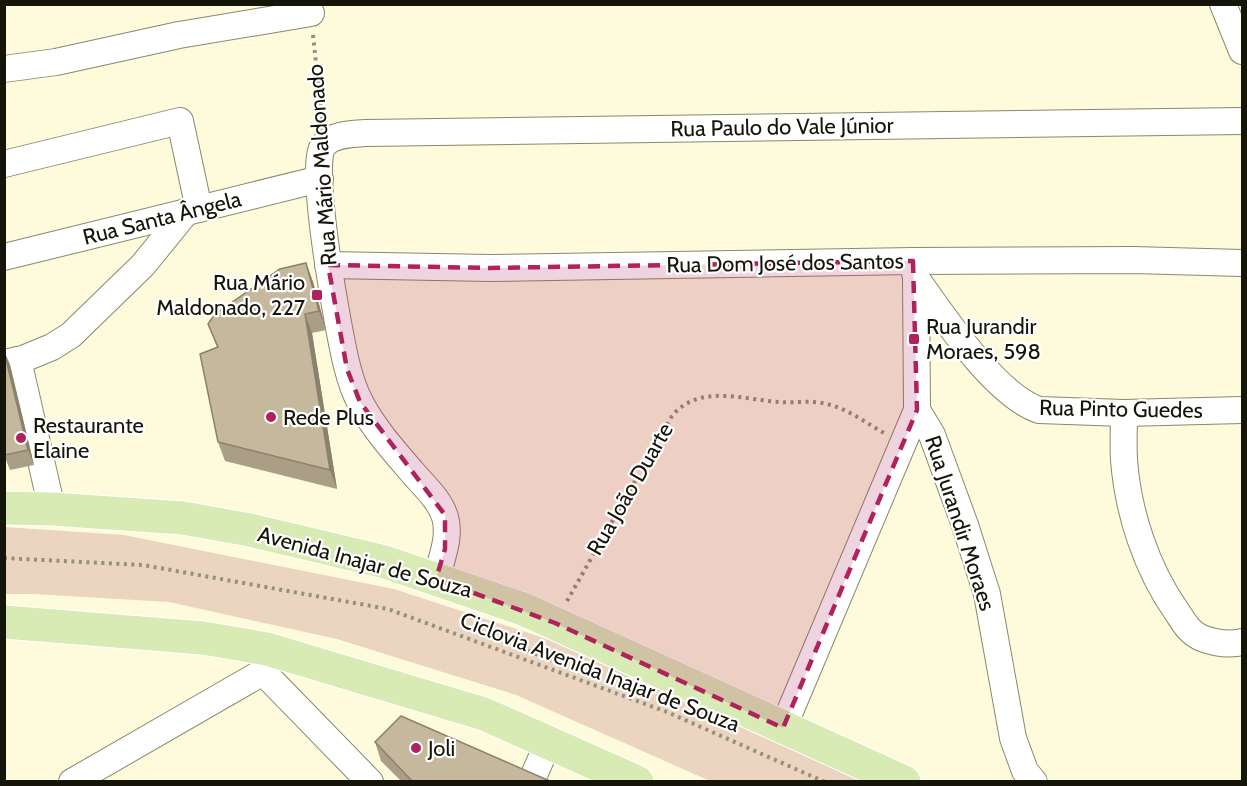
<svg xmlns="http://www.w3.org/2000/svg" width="1247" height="786" viewBox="0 0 1247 786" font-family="Cabin,sans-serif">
<rect width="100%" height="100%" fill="#fdfbdc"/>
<path fill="#ebd4c0" d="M4,527l120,8 270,54 156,51 185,83 148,58h-173l-194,-86 -179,-56 -168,-37 -136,-8h-28z"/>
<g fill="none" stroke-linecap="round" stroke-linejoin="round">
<g stroke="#8a886c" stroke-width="28">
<g id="minor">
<path d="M1223,4l19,47"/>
<path d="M4,69l52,-7 123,-27 132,-22"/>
<path d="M4,164l176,-43 19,88"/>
<path d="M4,257l316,-78"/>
<path d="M913,261l3,17 1,132 15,25 33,90 22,69 26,144 12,33 9,11"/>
<path d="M328,265l162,3 423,-7 220,-1 109,3"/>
<path d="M916,278c27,38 79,117 123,132l85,3 118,-3"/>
<path d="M18,360l34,149"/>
<path d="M4,363l19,-4 29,-12 19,-12 72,-70 44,-54"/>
<path d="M1124,413c0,16 -1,31 0,47 4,52 22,108 53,152 4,6 8,13 13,18 11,12 38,16 52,12"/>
<path d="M436,579c5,-19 15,-42 9,-62 -5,-17 -21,-31 -32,-44 -19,-22 -38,-43 -52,-69 -6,-11 -11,-26 -14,-38 -8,-31 -39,-201 -24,-220 9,-12 29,-12 43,-13l876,-12"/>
<path d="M266,655l-3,17 107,110"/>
<path d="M783,728l134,-318"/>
<path d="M72,782l191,-110"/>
<path d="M531,782l17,-39"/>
</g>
</g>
<g stroke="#fff" stroke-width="35">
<g id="major">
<path d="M4,508l48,1 131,9 67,12 135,32 138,47 381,173"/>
<path d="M4,622l199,16 64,11 217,65 153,68"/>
</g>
</g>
<g stroke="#93917b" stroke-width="4" stroke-dasharray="3 4.5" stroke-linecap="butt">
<path d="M313,35l9,85"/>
<path d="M4,558l139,7 245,44 279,103 158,70"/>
<path d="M567,601l105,-185c27,-33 72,-16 108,-14 15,1 32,-2 46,2 21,4 40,19 58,29"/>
<path d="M514,645l88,36"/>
</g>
<use href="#minor" stroke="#fff" stroke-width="26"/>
<use href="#major" stroke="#d8ebb4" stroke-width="33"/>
</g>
<g fill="#aa9e86">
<path d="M306,263l7,19 13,48 -14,3 25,156 -112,-28 -7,-19 -1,-95 -9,-23z"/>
<path d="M4,351l6,14 24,100 -24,5 -6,-15z"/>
<path d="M375,742l177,40h-150l-21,-21z"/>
</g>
<g fill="#8b816d">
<path d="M306,263l7,19 13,48 -7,-19z"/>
<path d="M305,314l7,19 25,156 -7,-19z"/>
<path d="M4,351l6,14 24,100 -6,-15z"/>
</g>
<g fill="#c6b89c" stroke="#8b816d" stroke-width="1.5">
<path d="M306,263l13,48 -14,3 25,156 -112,-28 -18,-88 18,-7 -10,-23 7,-10 65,-45z"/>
<path d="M4,351l24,99 -23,5h-1z"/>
<path d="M401,716l151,66h-139l-38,-40z"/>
</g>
<path fill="#af225d" fill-opacity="0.2" stroke="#af225d" stroke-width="4.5" stroke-dasharray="12 8" stroke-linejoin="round" d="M913,261l4,149 -134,318 -228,-105 -119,-44 9,-30v-34l-85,-113 -13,-33 -19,-104 162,3z"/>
<g fill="#af225d" stroke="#fff" stroke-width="2">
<rect x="311" y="289" width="12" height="12" rx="3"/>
<rect x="908" y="333" width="12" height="12" rx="3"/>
<circle cx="271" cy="417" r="6"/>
<circle cx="21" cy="438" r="6"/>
<circle cx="416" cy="748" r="6"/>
</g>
<g text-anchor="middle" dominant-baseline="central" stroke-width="4.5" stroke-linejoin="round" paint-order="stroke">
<g font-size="22" fill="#151409" stroke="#fff">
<text transform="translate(782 127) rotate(-1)">Rua Paulo do Vale Júnior</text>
<text transform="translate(322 165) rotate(-94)">Rua Mário Maldonado</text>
<text transform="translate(162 218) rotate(-14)">Rua Santa Ângela</text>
<text transform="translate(785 263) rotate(-1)">Rua Dom José dos Santos</text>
<text transform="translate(1121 409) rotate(1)">Rua Pinto Guedes</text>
<text transform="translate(630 489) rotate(-60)">Rua João Duarte</text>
<text transform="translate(960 523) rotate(72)">Rua Jurandir Moraes</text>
<text transform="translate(365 562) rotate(15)">Avenida Inajar de Souza</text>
<text transform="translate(600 672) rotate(21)">Ciclovia Avenida Inajar de Souza</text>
</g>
<g font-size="22" fill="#151409" stroke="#fff" text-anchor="start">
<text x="305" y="282" text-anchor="end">Rua Mário<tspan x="305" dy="25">Maldonado, 227</tspan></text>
<text x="926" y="326">Rua Jurandir<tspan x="926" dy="25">Moraes, 598</tspan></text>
<text x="283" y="417">Rede Plus</text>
<text x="33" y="425">Restaurante<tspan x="33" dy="25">Elaine</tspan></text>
<text x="428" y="748">Joli</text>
</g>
</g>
<rect width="1247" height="786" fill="none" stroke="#151409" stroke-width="12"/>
</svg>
